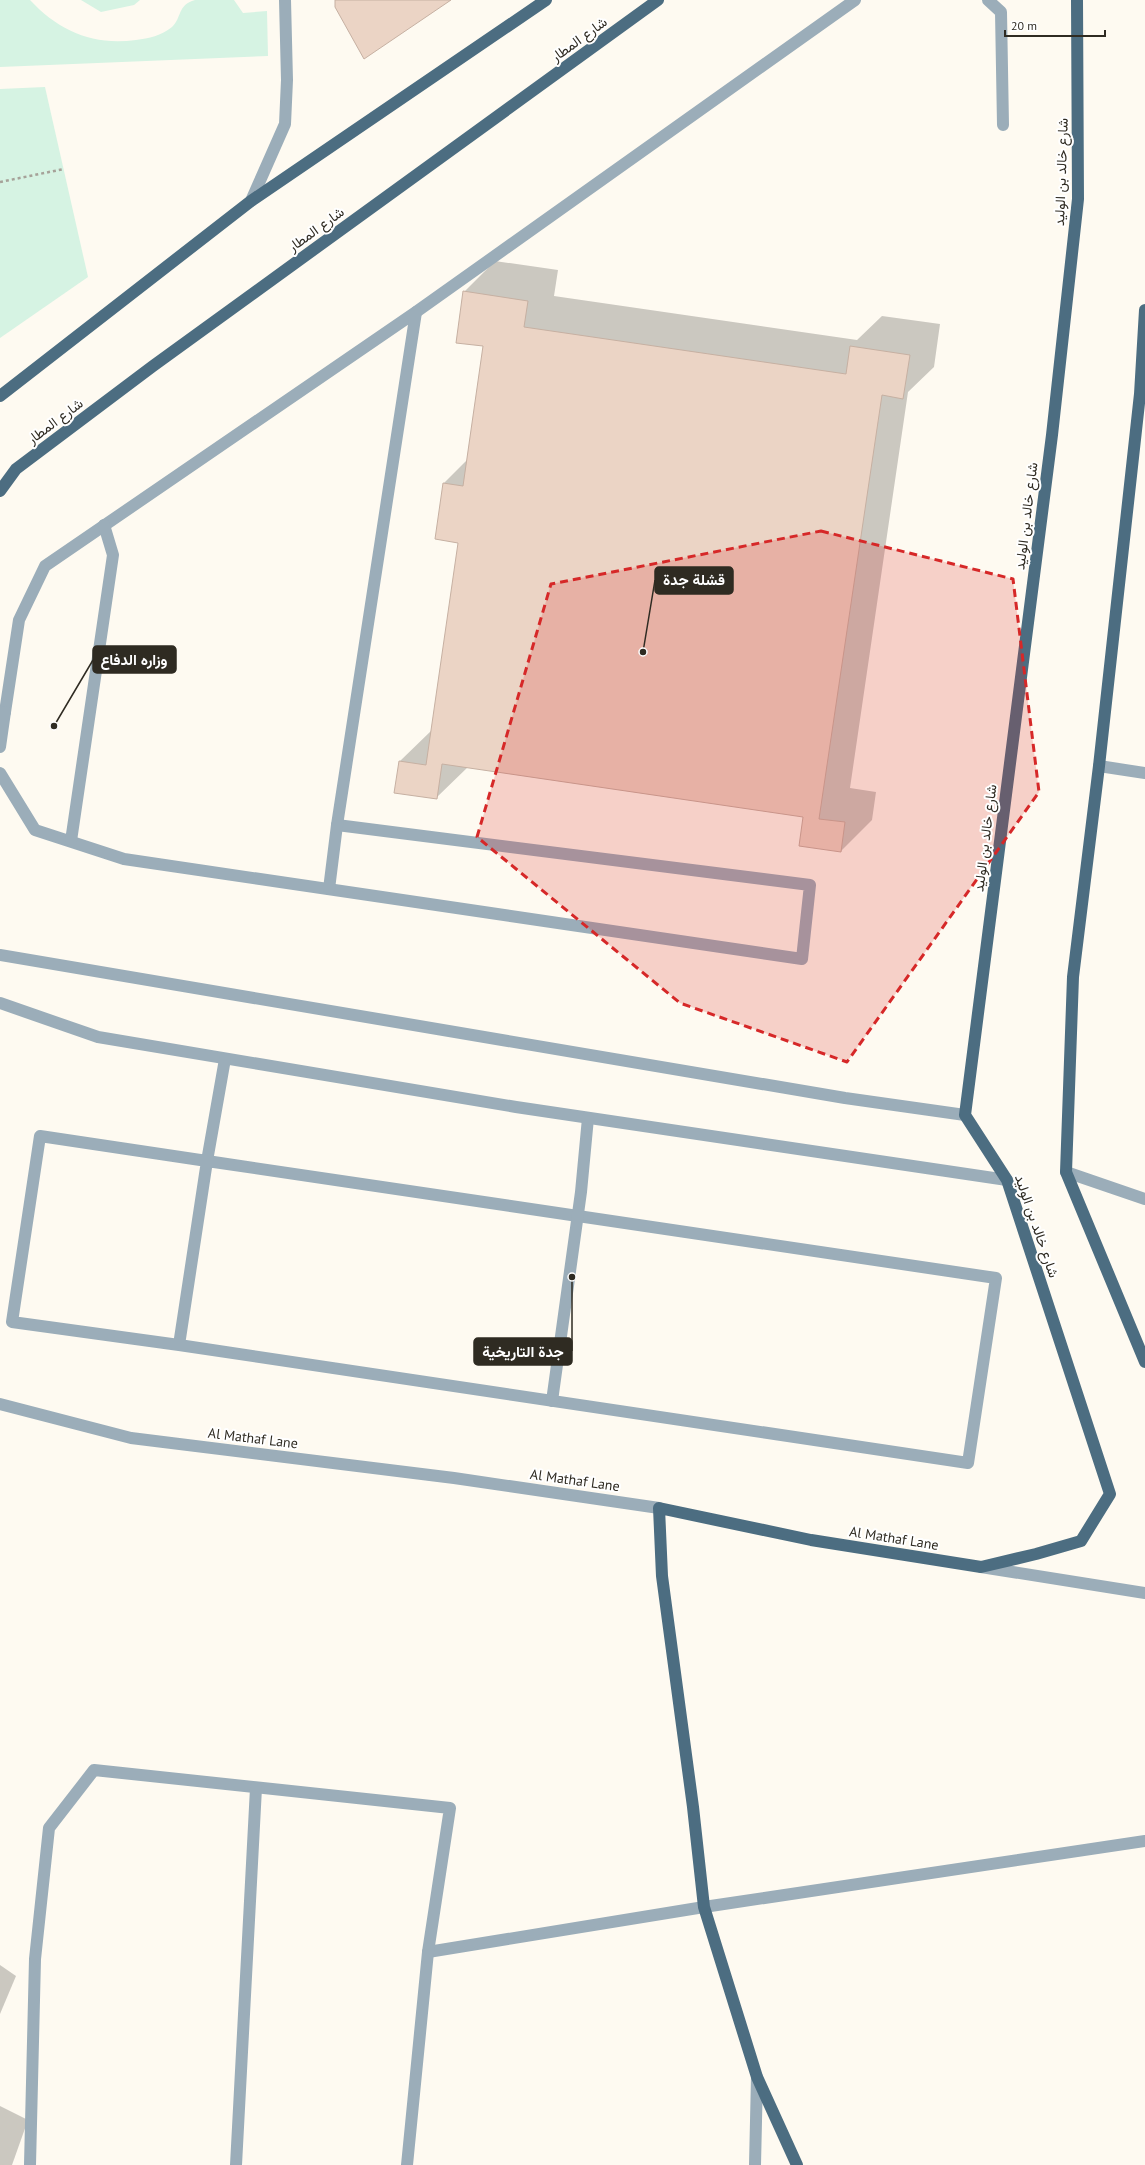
<svg xmlns="http://www.w3.org/2000/svg" width="1145" height="2165" viewBox="0 0 1145 2165" font-family="'PT Sans',Vazirmatn,sans-serif">
<rect width="100%" height="100%" fill="#fefaf1"/>
<g fill="#d6f3e3">
<path d="M0,0h30c29,31 63,46 106,40 13,-2 25,-4 36,-13 10,-9 5,-22 23,-27 11,0 28,0 39,0l9,13 24,-2 1,45 -268,11z"/>
<path d="M81,0h59l-6,5 -33,7z"/>
<path d="M45,87l43,190 -88,61v-249z"/>
</g>
<g fill="#0003">
<path d="M495,261l63,9 -4,26 303,44 25,-24 58,8 -6,43 -26,25 -58,396 26,4 -4,28 -31,31 -36,-35 -337,-49 -32,31 -36,-37 32,-31 28,-188 -16,-59 23,-23 18,-115 -21,-53z"/>
<path d="M0,1965l16,11 -16,38z"/>
<path d="M0,2106l28,14 -16,45h-12z"/>
</g>
<g fill="#ebd4c5" stroke="#c6b0a2">
<path d="M335,0h116l-87,59 -29,-52z"/>
<path d="M463,291l65,10 -4,26 322,47 4,-28 60,9 -7,44 -21,-4 -63,424 26,3 -4,30 -42,-6 4,-29 -361,-53 -5,35 -43,-6 5,-32 27,4 32,-222 -23,-4 8,-56 20,3 20,-140 -27,-3z"/>
</g>
<g fill="none" stroke-linecap="round" stroke-linejoin="round">
<path stroke="#a6a299" stroke-width="2.5" stroke-dasharray="3 3" stroke-linecap="butt" d="M0,182l64,-13"/>
<g stroke="#9badb9" stroke-width="12">
<path d="M988,0l13,12 2,113"/>
<path d="M251,201l34,-77 2,-44 -2,-80"/>
<path d="M0,712h5l14,-92 26,-54 371,-254 439,-312"/>
<path d="M0,747l5,-35"/>
<path d="M1099,766l46,7"/>
<path d="M0,773l35,57 89,29 678,100 8,-74 -473,-60"/>
<path d="M71,841l42,-286 -9,-30"/>
<path d="M329,889l8,-64 79,-513"/>
<path d="M0,955l845,143 120,17"/>
<path d="M0,1003l98,34 418,70 491,73"/>
<path d="M1066,1172l79,27"/>
<path d="M179,1345l28,-184 -167,-25 -28,186 167,23 789,118 28,-185 -789,-117 18,-102"/>
<path d="M552,1401l29,-209 7,-74"/>
<path d="M0,1404l131,34 323,40 205,30"/>
<path d="M981,1567l164,26"/>
<path d="M428,1952l276,-45 441,-66"/>
<path d="M30,2165l5,-206 14,-131 45,-58 356,38 -22,144 -21,213"/>
<path d="M236,2165l20,-377"/>
<path d="M755,2165l2,-88"/>
</g>
<g stroke="#4c6d81" stroke-width="12">
<path d="M1145,310l-5,84 -41,372 -26,211 -7,195 79,190"/>
<path d="M0,396l251,-195 295,-201"/>
<path d="M0,491l16,-22 137,-103 505,-366"/>
<path d="M797,2165l-40,-88 -53,-170 -11,-100 -31,-231 -3,-68 152,32 170,27 55,-13 45,-13 29,-47 -103,-314 -42,-65 87,-680 26,-236 -1,-199"/>
</g>
</g>
<path fill="#d62828" fill-opacity="0.2" stroke="#d62828" stroke-width="3" stroke-dasharray="8 5" stroke-linejoin="round" d="M821,531l192,48 26,213 -192,270 -167,-59 -203,-166 74,-253z"/>
<g text-anchor="middle" dominant-baseline="central" stroke-width="4" stroke-linejoin="round" paint-order="stroke">
<g font-size="14" fill="#2f2b22" stroke="#fff">
<text transform="translate(579 39) rotate(-36)">شارع المطار</text>
<text transform="translate(1061 172) rotate(-88)">شارع خالد بن الوليد</text>
<text transform="translate(316 229) rotate(-36)">شارع المطار</text>
<text transform="translate(55 421) rotate(-37)">شارع المطار</text>
<text transform="translate(1026 516) rotate(-83)">شارع خالد بن الوليد</text>
<text transform="translate(985 838) rotate(-83)">شارع خالد بن الوليد</text>
<text transform="translate(1037 1226) rotate(71)">شارع خالد بن الوليد</text>
<text transform="translate(253 1438) rotate(7)">Al Mathaf Lane</text>
<text transform="translate(575 1480) rotate(8)">Al Mathaf Lane</text>
<text transform="translate(894 1538) rotate(9)">Al Mathaf Lane</text>
</g>
</g>
<path fill="none" stroke="#2f2b22" stroke-width="1.5" d="M643 652L655 580M54 726L93 660M572 1277L572 1351"/>
<g fill="#2f2b22" stroke="#fff" stroke-width="1.5">
<circle cx="643" cy="652" r="4"/>
<circle cx="54" cy="726" r="4"/>
<circle cx="572" cy="1277" r="4"/>
</g>
<g fill="#2f2b22" stroke="#2f2b22" stroke-width="1.5">
<rect x="655" y="567" width="78" height="27" rx="4"/>
<rect x="93" y="646" width="83" height="27" rx="4"/>
<rect x="474" y="1338" width="98" height="27" rx="4"/>
</g>
<g font-size="15" text-anchor="middle" font-weight="bold" fill="#fff">
<text x="694" y="585">قشلة جدة</text>
<text x="134" y="665">وزاره الدفاع</text>
<text x="523" y="1357">جدة التاريخية</text>
</g>
<path d="M1005 30v6h100v-6" fill="none" stroke="#2f2b22" stroke-width="2"/>
<text x="1011" y="30" font-size="12" fill="#2f2b22" stroke="#ffffff" stroke-width="3" paint-order="stroke">20 m</text>
</svg>
